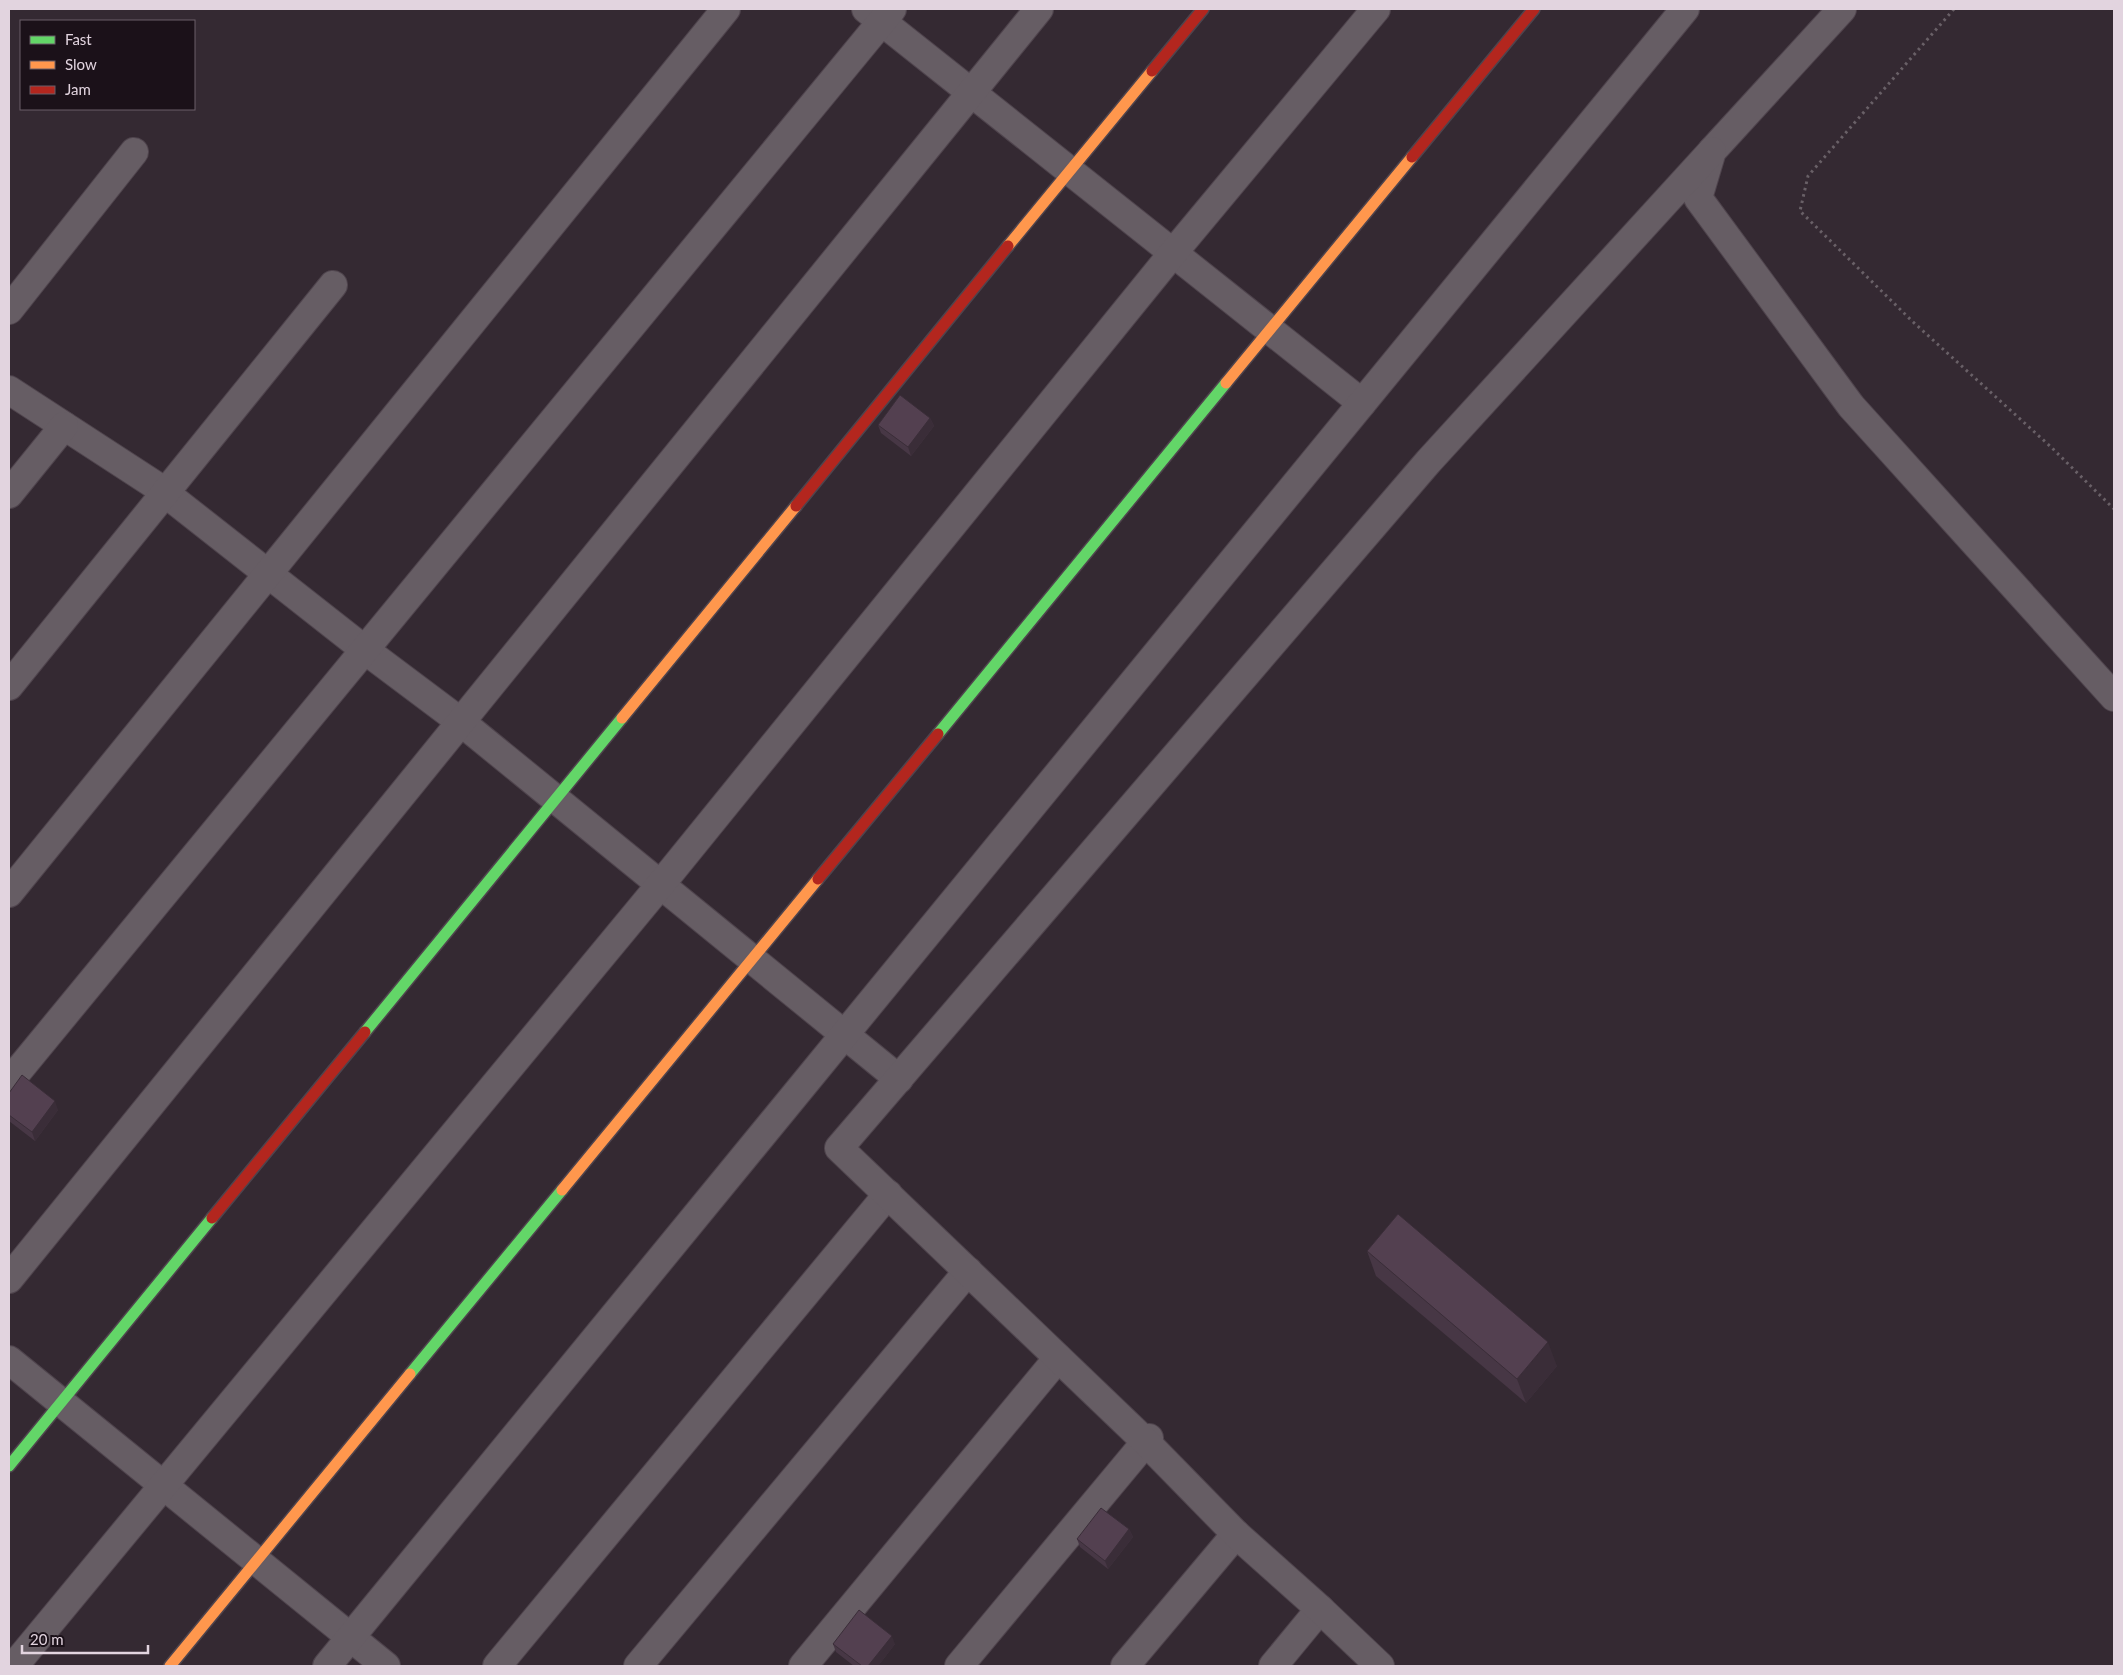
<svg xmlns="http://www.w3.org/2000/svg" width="2123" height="1675" viewBox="0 0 2123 1675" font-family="Lato,sans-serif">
<rect width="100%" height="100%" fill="#342932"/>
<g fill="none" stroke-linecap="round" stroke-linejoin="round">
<g stroke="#4f444d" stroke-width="30">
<g id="street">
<path d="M866,9l496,394"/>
<path d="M1842,9l-130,142 -14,47 153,208 263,291"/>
<path d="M9,310l125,-158"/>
<path d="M9,390l146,95 210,165 96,72 438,357"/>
<path d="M9,494l55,-68"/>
<path d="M9,686l324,-401"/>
<path d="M9,893l717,-884"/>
<path d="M9,1082l883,-1073"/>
<path d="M9,1279l1030,-1270"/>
<path d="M9,1360l377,306"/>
<path d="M14,1666l647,-782 512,-631 203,-244"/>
<path d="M327,1666l1358,-1657"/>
<path d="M497,1666l391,-472"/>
<path d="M638,1666l330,-395"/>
<path d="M803,1666l255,-308"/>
<path d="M959,1666l190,-228"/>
<path d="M1125,1666l111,-132"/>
<path d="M1273,1666l47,-57"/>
<path d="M1380,1666l-60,-57 -84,-75 -91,-93 -306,-293 589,-686 284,-311"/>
</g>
</g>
<g stroke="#4f444d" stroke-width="14">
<g id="fast">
<path d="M938,734l288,-351"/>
<path d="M365,1032l257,-314"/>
<path d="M410,1374l152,-184"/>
<path d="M9,1466l203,-248"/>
</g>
</g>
<g stroke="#4f444d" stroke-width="14">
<g id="slow">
<path d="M1008,246l144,-175"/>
<path d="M1226,383l186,-226"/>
<path d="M622,718l174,-212"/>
<path d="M562,1190l256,-311"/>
<path d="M170,1666l240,-292"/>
</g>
</g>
<g stroke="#4f444d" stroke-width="14">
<g id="jam">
<path d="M1152,71l51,-62"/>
<path d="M1412,157l122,-148"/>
<path d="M796,506l212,-260"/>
<path d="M818,879l120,-145"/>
<path d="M212,1218l153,-186"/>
</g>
</g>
<path stroke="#696067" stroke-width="3" stroke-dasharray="2.5 4" stroke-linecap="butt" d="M1954,9l-146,167 -8,35 112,110 139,126 63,62"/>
<use href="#street" stroke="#665d64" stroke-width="28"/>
<use href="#fast" stroke="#63d668" stroke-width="11"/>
<use href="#slow" stroke="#ff974d" stroke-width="11"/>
<use href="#jam" stroke="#b3261e" stroke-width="11"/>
</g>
<g fill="#473745">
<path d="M930,418l4,8 -23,30 -30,-23 -3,-8z"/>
<path d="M9,1093l49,17 -23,31 -26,-20z"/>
<path d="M1367,1251l190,115 -31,37 -150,-127z"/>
<path d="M1129,1529l4,8 -25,32 -28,-22 -3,-8z"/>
<path d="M833,1644h62l-17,22h-24l-18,-14z"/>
</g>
<g fill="#3a2d38">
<path d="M930,418l4,8 -23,30 -3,-9z"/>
<path d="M55,1101l3,9 -23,31 -3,-9z"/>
<path d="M1548,1342l9,24 -31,37 -9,-24z"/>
<path d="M1129,1529l4,8 -25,32 -3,-8z"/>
<path d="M892,1636l3,8 -17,22h-10z"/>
</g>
<g fill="#534050" stroke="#3a2d38">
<path d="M900,395l30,23 -22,29 -30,-22z"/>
<path d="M22,1075l33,26 -23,31 -23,-17v-22z"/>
<path d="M1398,1214l150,128 -31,37 -150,-128z"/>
<path d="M1101,1508l28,21 -24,32 -28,-22z"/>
<path d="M859,1610l33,26 -24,30h-6l-29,-22z"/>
</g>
<rect width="2123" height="1675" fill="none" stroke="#e2d4df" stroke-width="20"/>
<rect x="20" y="20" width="175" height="90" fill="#1b1119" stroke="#6b5f68"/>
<rect x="30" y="36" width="25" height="8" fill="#63d668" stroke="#6b5f68"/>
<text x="65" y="45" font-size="15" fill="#e2d4df">Fast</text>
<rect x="30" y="61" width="25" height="8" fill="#ff974d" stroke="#6b5f68"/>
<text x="65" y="70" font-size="15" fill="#e2d4df">Slow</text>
<rect x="30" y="86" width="25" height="8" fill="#b3261e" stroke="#6b5f68"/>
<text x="65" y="95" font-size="15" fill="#e2d4df">Jam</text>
<path d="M22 1645v8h126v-8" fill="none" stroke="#e2d4df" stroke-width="2.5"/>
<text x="30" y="1645" font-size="15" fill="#e2d4df" stroke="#1b1119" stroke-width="4" paint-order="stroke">20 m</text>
</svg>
